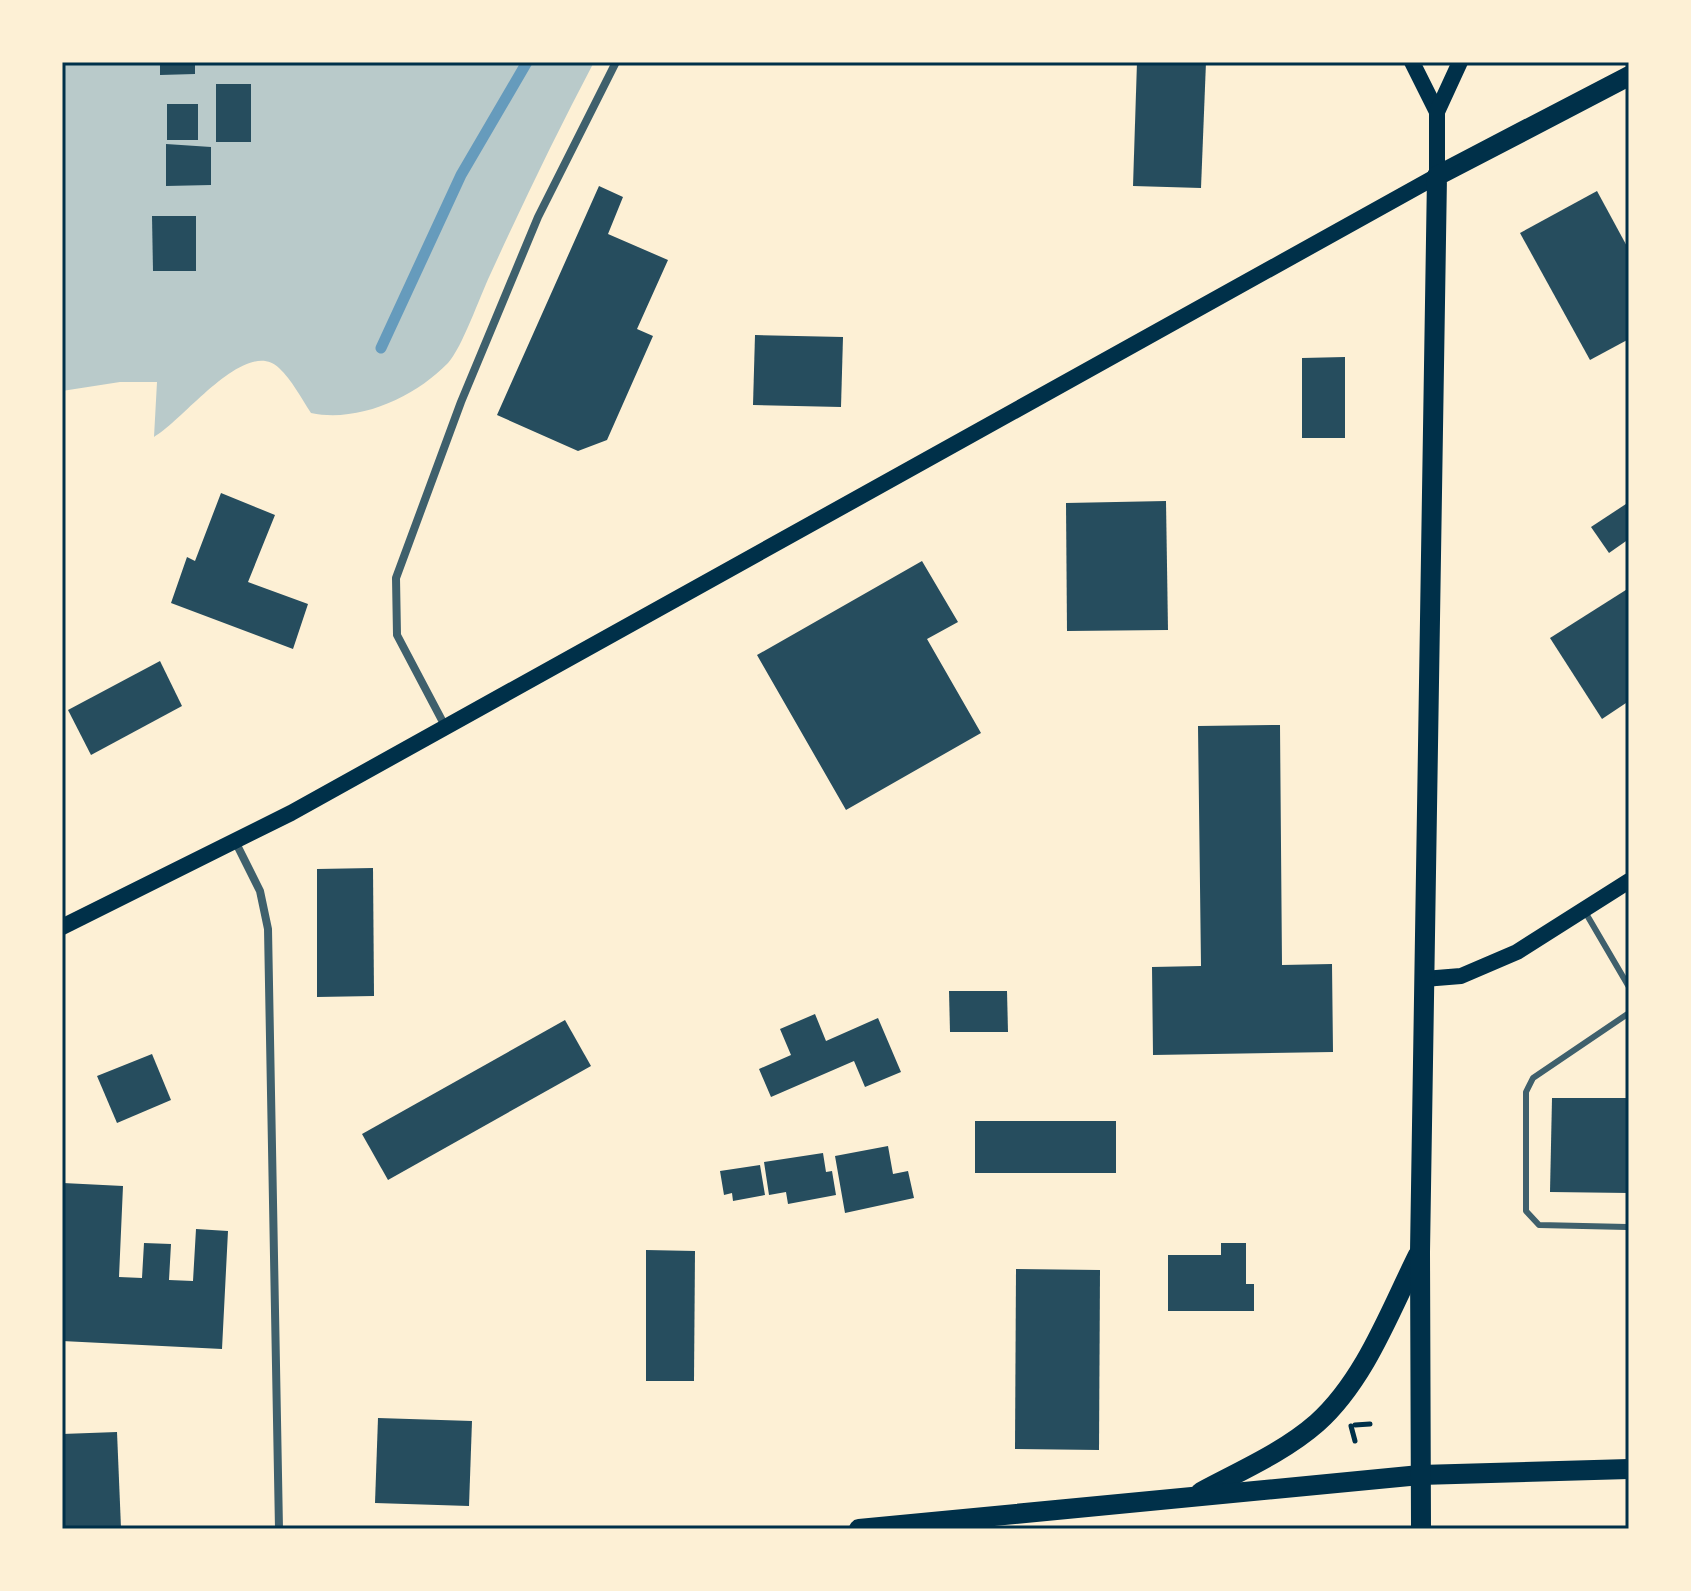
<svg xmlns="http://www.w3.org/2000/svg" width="1691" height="1591" viewBox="0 0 1691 1591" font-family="'Source Sans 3',sans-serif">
<rect width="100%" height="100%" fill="#fdf0d5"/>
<path fill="#b9caca" d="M62,62h532c-37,70 -71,141 -104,213 -10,21 -28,73 -42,88 -33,34 -89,60 -137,50 -10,-15 -19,-33 -32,-45 -33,-32 -96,53 -125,69l3,-55h-37l-58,9z"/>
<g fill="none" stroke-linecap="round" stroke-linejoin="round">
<path stroke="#669bbc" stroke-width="11" d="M381,348l80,-173 66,-113"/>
</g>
<g fill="#264d5e">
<path d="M160,62h35v12l-35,1z"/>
<path d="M1137,62h69l-5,126 -68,-2z"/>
<rect x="216" y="84" width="35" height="58"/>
<rect x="167" y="104" width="31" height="36"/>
<path d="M166,144l45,3v38l-45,1z"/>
<path d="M599,186l24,11 -15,37 60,26 -31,69 16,7 -46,104 -29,11 -81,-36z"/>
<path d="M1597,191l32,59v89l-39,21 -70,-127z"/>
<path d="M152,216h44v55h-43z"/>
<path d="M755,335l88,2 -2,70 -88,-2z"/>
<path d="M1345,357v81h-43v-80z"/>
<path d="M221,493l54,22 -27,67 60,22 -15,45 -122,-46 16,-46 8,4z"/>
<path d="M1166,501l2,129 -101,1 -1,-128z"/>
<path d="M1629,502v37l-20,14 -18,-26z"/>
<path d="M922,561l36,61 -31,17 54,94 -135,77 -89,-155z"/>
<path d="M1629,588v113l-27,18 -52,-81z"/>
<path d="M160,661l22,45 -91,49 -23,-45z"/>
<path d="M1280,725l2,240 50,-1 1,88 -180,3 -1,-88 49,-1 -3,-240z"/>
<path d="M373,868l1,128 -57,1v-128z"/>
<path d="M949,991h58l1,41h-58z"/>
<path d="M815,1014l11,27 52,-23 23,54 -36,15 -11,-26 -83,36 -12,-28 32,-14 -11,-26z"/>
<path d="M565,1020l26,46 -203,114 -26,-46z"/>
<path d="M152,1054l19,46 -54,23 -20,-47z"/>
<path d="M1552,1098h77v95l-79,-1z"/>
<rect x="975" y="1121" width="141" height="52"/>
<path d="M888,1146l5,28 15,-3 6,27 -69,15 -10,-57z"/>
<path d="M823,1153l3,19 6,-1 4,24 -48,9 -2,-12 -17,3 -5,-33z"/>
<path d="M760,1165l5,30 -32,6 -1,-8 -8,2 -4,-24z"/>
<path d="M63,1183l60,3 -4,91 23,1 2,-35 27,1 -2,36 24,1 3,-52 32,2 -6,118 -160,-8z"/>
<path d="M1221,1243h25v41h8v27h-86v-56h53z"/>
<path d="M646,1250l49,1 -1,130h-48z"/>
<path d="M1016,1269l84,1 -1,180 -84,-1z"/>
<path d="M378,1418l94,3 -3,85 -94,-3z"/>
<path d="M117,1432l4,96 -59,1v-95z"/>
</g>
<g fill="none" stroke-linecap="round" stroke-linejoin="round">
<g stroke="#003049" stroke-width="5">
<path d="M1355,1425l15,-1"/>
<path d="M1351,1426l4,15"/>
</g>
<g stroke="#3f606c" stroke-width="6">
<path d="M1584,910l45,77"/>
<path d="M1627,1227l-88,-2 -13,-14v-119l7,-14 96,-65"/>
</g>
<g stroke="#3f606c" stroke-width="8">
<path d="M445,726l-48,-91 -1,-57 65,-176 77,-185 78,-155"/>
<path d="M235,841l25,50 8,38 11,600"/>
</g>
<g stroke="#003049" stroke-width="16">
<path d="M1412,62l25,50"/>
<path d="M62,927l229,-114 1146,-637v-64l23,-50"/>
<path d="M1424,979l37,-3 56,-24 112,-71"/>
</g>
<g stroke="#003049" stroke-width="20">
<path d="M1201,1492c39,-21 83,-40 116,-69 48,-43 73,-112 101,-168"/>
<path d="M859,1529l561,-54 209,-6"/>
<path d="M1421,1529l-1,-277 17,-1076 192,-100"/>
</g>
</g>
<rect width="1691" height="1591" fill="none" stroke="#fdf0d5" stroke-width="128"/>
<rect x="64" y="64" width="1563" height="1463" fill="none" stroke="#003049" stroke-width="3"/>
</svg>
